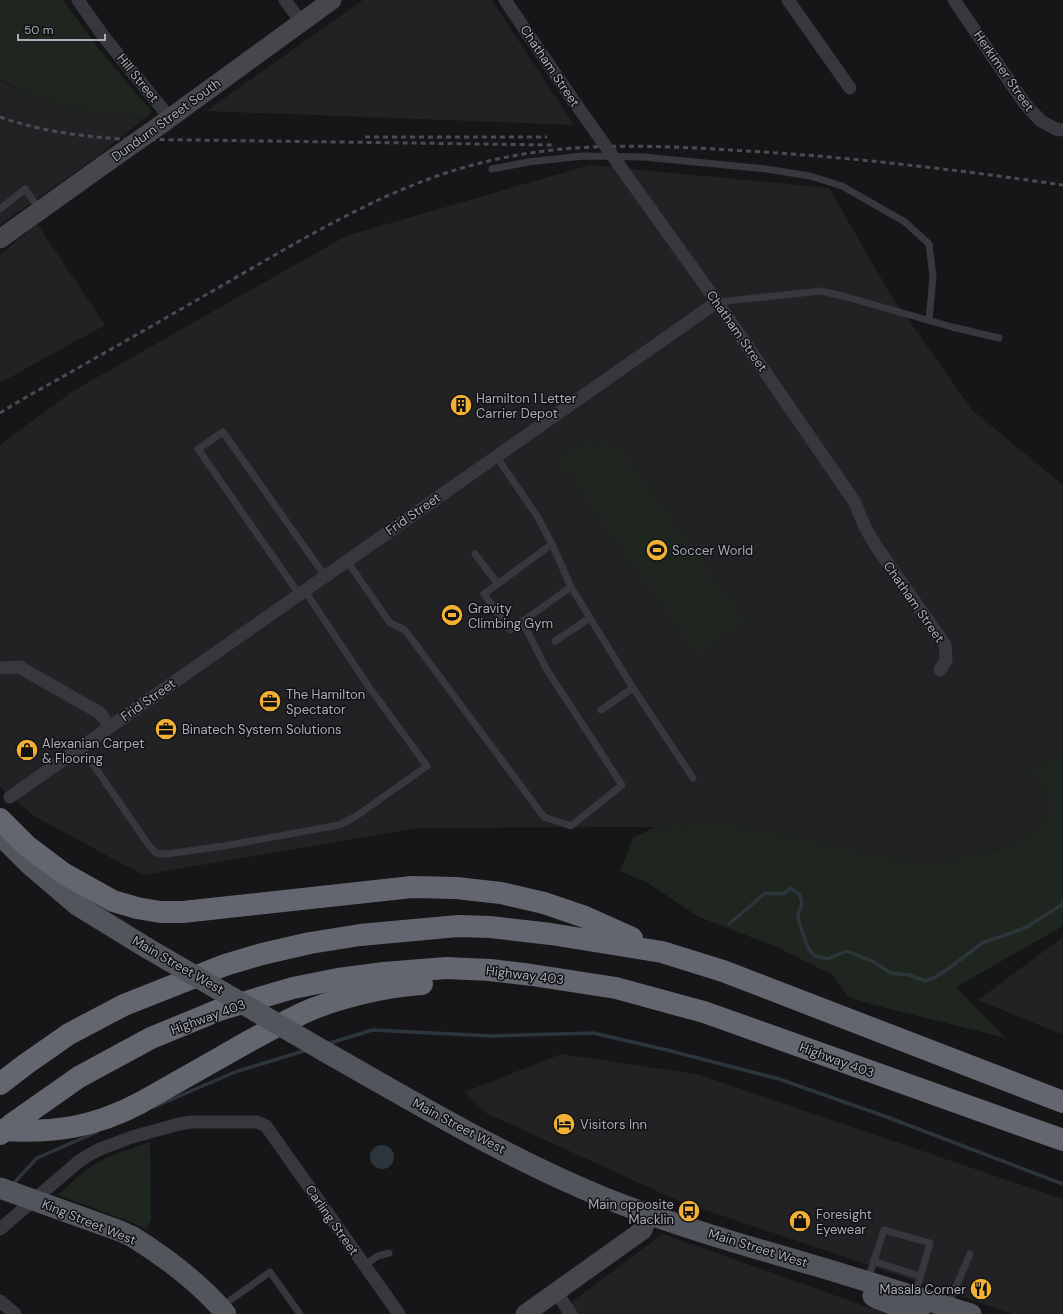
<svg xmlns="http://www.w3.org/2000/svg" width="1063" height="1314" viewBox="0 0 1063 1314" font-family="'DM Sans',sans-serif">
<rect width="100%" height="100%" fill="#161618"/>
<g fill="#222225">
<path d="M363,0h129l82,125 -368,-14z"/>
<path d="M0,80l31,16 44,13 70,9 -50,40 -95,67z"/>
<path d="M590,165l239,23 60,104 84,119 90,74v266l-34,22 11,11 12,25 -24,27 -21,10 -63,16 -38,-1 -179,-38 -72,4 -237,1 -275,47 -109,-59 -34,-29v-342l73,-54 273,-155z"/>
<path d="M37,224l68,101 -105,58v-128z"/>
<path d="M1063,937v98l-85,-35z"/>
<path d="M561,1054l136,20 366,125v115h-50l-334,-113 -193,-88 -21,-21z"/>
<path d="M663,1234l224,80h-326l-2,-3z"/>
</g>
<g fill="#1e261f">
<path d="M0,0h63l39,53 50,59 -7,6 -70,-9 -44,-13 -31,-17z"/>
<path d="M606,439l7,10 5,-4 126,176 -47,34 -126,-177 4,-3 -4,-5 -5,3 -9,-13 29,-20 6,9z"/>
<path d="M1063,751v175l-107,61 50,51 -132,-33 -26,-8 -15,-22 -54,-27 -82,-32 -49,-33 -28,-12 13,-33 22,-11 72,-4 179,38 38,1 64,-16 20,-10 24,-27 -12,-25 -11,-11z"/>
<path d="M150,1142l1,78 -5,9 -15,-7 -73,-27c12,-11 25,-24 39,-32 16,-9 36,-15 53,-21z"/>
</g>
<circle fill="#2c353c" cx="382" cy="1157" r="12"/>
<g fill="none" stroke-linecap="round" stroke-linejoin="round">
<g stroke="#2c353c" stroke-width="3.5">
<path d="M729,924l36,-31 18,1 8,-6 9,7 2,9 -4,9 1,9 9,26 7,8 12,3 20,-8 27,11 17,11 18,2 16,6 9,-3 14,-9 34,-26 43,-15 38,-24"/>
<path d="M327,1044l45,-14 120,6 101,-3 74,17 112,29 108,38 176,67"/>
<path d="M154,1107l81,-35 72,-22"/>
<path d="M12,1185l25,-27 60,-26"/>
</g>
<g stroke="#37383d" stroke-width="7">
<path d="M492,169l36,-7 55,-6 61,1 122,12 44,7 32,10 63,36 24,22 4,33 -4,43"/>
<path d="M0,209l25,-20 15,21"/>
<path d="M717,302l104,-11 22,5 109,31 47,11"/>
<path d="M496,456l41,60 15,28 19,43 62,101 60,90"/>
<path d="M552,544l-68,50 26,36 61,-43"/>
<path d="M475,554l23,30"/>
<path d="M347,561l43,62 15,7 139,187 27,9 51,-41 -75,-115 -25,-49"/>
<path d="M299,594l-101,-145 25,-17 102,144"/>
<path d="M555,641l35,-23"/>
<path d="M601,710l32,-22"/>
<path d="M81,747l67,97 8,9 11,1 57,-8 115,-21 16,-8 72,-51 -58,-79 -64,-96"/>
<path d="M873,1261l47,15"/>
<path d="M364,1265l14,-9 11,-3"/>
<path d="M868,1279l16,-49 46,13 -15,52"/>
<path d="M948,1305l22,-51"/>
<path d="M222,1306l48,-34 30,42"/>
</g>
<g stroke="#37383d" stroke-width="13">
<path d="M78,0l26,37 66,81"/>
<path d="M285,0l16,22"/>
<path d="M505,0l68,100"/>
<path d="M788,0l62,88"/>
<path d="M954,0l71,104 16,17 15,8 7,1"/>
<path d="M629,179l88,123 137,199 12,28 10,17 69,99 1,15 -6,10"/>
<path d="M0,668l20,-1 8,5 72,41 10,14"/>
<path d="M10,797l707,-495"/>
<path d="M0,1229l78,-67 9,-6 13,-7 32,-12 47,-13 12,-2h66l9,4 133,188"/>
<path d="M556,1292l15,22"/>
<path d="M0,1301l15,13"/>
</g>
<g stroke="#45474d" stroke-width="19">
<path d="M163,123l169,-123"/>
<path d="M0,239l102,-73"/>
<path d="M525,1314l118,-84 6,-16"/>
</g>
<g stroke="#53555c" stroke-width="21">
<path d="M0,833l7,9 22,22 48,41 70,43"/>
<path d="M324,1051c92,52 183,107 281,147 71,28 145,49 218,70 50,15 99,31 148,46"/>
<path d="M133,1237c35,22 67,46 93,77"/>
<path d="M873,1296l5,3 41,15"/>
</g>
<g stroke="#63666e" stroke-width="22">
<path d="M0,819l27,27 36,27 50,28 24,7 23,4h23l229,-25 44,1 45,5 43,10 41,14 47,21"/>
<path d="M0,1084l26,-20 43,-30 55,-29 101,-40 37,-11 48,-11 50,-8 98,-9 32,1 61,7 111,18 61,19 340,131"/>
<path d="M140,1103c28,-16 55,-31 83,-47 26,-15 53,-30 80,-43 33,-15 83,-27 119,-29"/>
<path d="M0,1134l12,-10 67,-47 72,-39 68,-28 74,-22 45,-9 46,-6 62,-5 44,2 42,5 84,13 88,24 359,128"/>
</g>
<g stroke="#4a4c52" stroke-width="3" stroke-dasharray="5 4" stroke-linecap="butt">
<path d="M0,117c40,14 79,19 121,22l434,6"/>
<path d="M365,137h182"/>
<path d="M0,413c25,-16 52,-30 78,-45 42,-24 83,-47 124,-71 92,-52 186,-114 291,-137 79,-18 157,-15 237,-10 112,6 222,19 333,35"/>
</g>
<path stroke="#37383d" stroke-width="13" d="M573,100l56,79"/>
<path stroke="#45474d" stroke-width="19" d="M102,166l61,-43"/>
<g stroke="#53555c" stroke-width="21">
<path d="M147,948l177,103"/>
<path d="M0,1188l120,43 13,6"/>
</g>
<path stroke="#63666e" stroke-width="22" d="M0,1130c53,3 93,-2 140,-27"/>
</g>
<defs>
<g id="building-disc" transform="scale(1.15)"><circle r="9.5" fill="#f2b134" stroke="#111113"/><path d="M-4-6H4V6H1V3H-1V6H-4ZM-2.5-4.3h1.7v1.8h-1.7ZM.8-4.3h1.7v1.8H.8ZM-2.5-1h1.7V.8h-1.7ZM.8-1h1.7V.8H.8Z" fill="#111"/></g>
<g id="stadium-disc" transform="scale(1.15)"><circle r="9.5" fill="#f2b134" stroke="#111113"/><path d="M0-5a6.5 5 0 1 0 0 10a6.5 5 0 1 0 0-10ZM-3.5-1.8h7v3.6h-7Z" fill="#111"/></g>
<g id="office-disc" transform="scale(1.15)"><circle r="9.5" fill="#f2b134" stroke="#111113"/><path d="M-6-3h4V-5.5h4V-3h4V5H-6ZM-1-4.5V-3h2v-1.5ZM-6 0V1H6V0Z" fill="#111"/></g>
<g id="shop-disc" transform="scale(1.15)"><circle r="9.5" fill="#f2b134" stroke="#111113"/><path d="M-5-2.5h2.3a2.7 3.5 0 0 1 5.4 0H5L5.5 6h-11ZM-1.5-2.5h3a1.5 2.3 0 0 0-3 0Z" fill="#111"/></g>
<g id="hotel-disc" transform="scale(1.15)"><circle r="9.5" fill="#f2b134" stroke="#111113"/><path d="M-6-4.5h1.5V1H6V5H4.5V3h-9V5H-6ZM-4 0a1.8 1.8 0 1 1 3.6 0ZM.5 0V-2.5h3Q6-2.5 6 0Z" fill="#111"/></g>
<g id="bus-disc" transform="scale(1.15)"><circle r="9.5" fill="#f2b134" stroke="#111113"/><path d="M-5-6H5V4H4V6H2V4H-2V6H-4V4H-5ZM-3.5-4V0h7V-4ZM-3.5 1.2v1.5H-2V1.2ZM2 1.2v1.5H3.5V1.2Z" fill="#111"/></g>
<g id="restaurant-disc" transform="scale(1.15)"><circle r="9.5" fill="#f2b134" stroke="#111113"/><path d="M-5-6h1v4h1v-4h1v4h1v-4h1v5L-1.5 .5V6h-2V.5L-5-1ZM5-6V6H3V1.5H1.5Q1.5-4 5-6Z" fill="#111"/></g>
</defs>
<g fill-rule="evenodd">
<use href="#building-disc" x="461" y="405"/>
<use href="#stadium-disc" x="657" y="550"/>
<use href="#stadium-disc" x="452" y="615"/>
<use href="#office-disc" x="270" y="701"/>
<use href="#office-disc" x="166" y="729"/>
<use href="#shop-disc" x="27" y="750"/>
<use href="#hotel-disc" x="564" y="1124"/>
<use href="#bus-disc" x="689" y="1211"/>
<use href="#shop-disc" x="800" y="1221"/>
<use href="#restaurant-disc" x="981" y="1289"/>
</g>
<g text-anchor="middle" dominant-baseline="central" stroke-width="3" stroke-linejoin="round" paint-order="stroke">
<g font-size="13" fill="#a8adb8" stroke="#111113">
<text transform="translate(550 66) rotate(56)">Chatham Street</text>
<text transform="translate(1004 71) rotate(55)">Herkimer Street</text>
<text transform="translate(138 78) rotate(51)">Hill Street</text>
<text transform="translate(166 120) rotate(-36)">Dundurn Street South</text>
<text transform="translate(737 331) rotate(55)">Chatham Street</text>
<text transform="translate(413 514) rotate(-35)">Frid Street</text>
<text transform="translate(914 602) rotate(55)">Chatham Street</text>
<text transform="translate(148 700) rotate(-35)">Frid Street</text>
<text transform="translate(178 965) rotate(30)">Main Street West</text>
<text transform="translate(525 975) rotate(7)">Highway 403</text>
<text transform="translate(208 1017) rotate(-20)">Highway 403</text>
<text transform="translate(837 1060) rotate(20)">Highway 403</text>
<text transform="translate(459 1126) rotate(28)">Main Street West</text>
<text transform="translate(332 1220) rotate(55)">Carling Street</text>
<text transform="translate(89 1222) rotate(22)">King Street West</text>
<text transform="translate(758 1248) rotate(17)">Main Street West</text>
</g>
<g font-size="13" fill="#a8adb8" stroke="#111113" text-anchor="start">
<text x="476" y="398">Hamilton 1 Letter<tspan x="476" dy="15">Carrier Depot</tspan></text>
<text x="672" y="550">Soccer World</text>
<text x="468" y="608">Gravity<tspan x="468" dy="15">Climbing Gym</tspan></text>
<text x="286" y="694">The Hamilton<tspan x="286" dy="15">Spectator</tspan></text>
<text x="182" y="729">Binatech System Solutions</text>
<text x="42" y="743">Alexanian Carpet<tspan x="42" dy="15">&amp; Flooring</tspan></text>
<text x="580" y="1124">Visitors Inn</text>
<text x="674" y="1204" text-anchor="end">Main opposite<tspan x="674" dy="15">Macklin</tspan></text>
<text x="816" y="1214">Foresight<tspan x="816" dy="15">Eyewear</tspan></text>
<text x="966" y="1289" text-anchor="end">Masala Corner</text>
</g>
</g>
<path d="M18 34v6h87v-6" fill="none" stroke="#a8adb8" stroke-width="2"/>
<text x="24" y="34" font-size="12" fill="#a8adb8" stroke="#111113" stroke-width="3" paint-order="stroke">50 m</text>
</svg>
